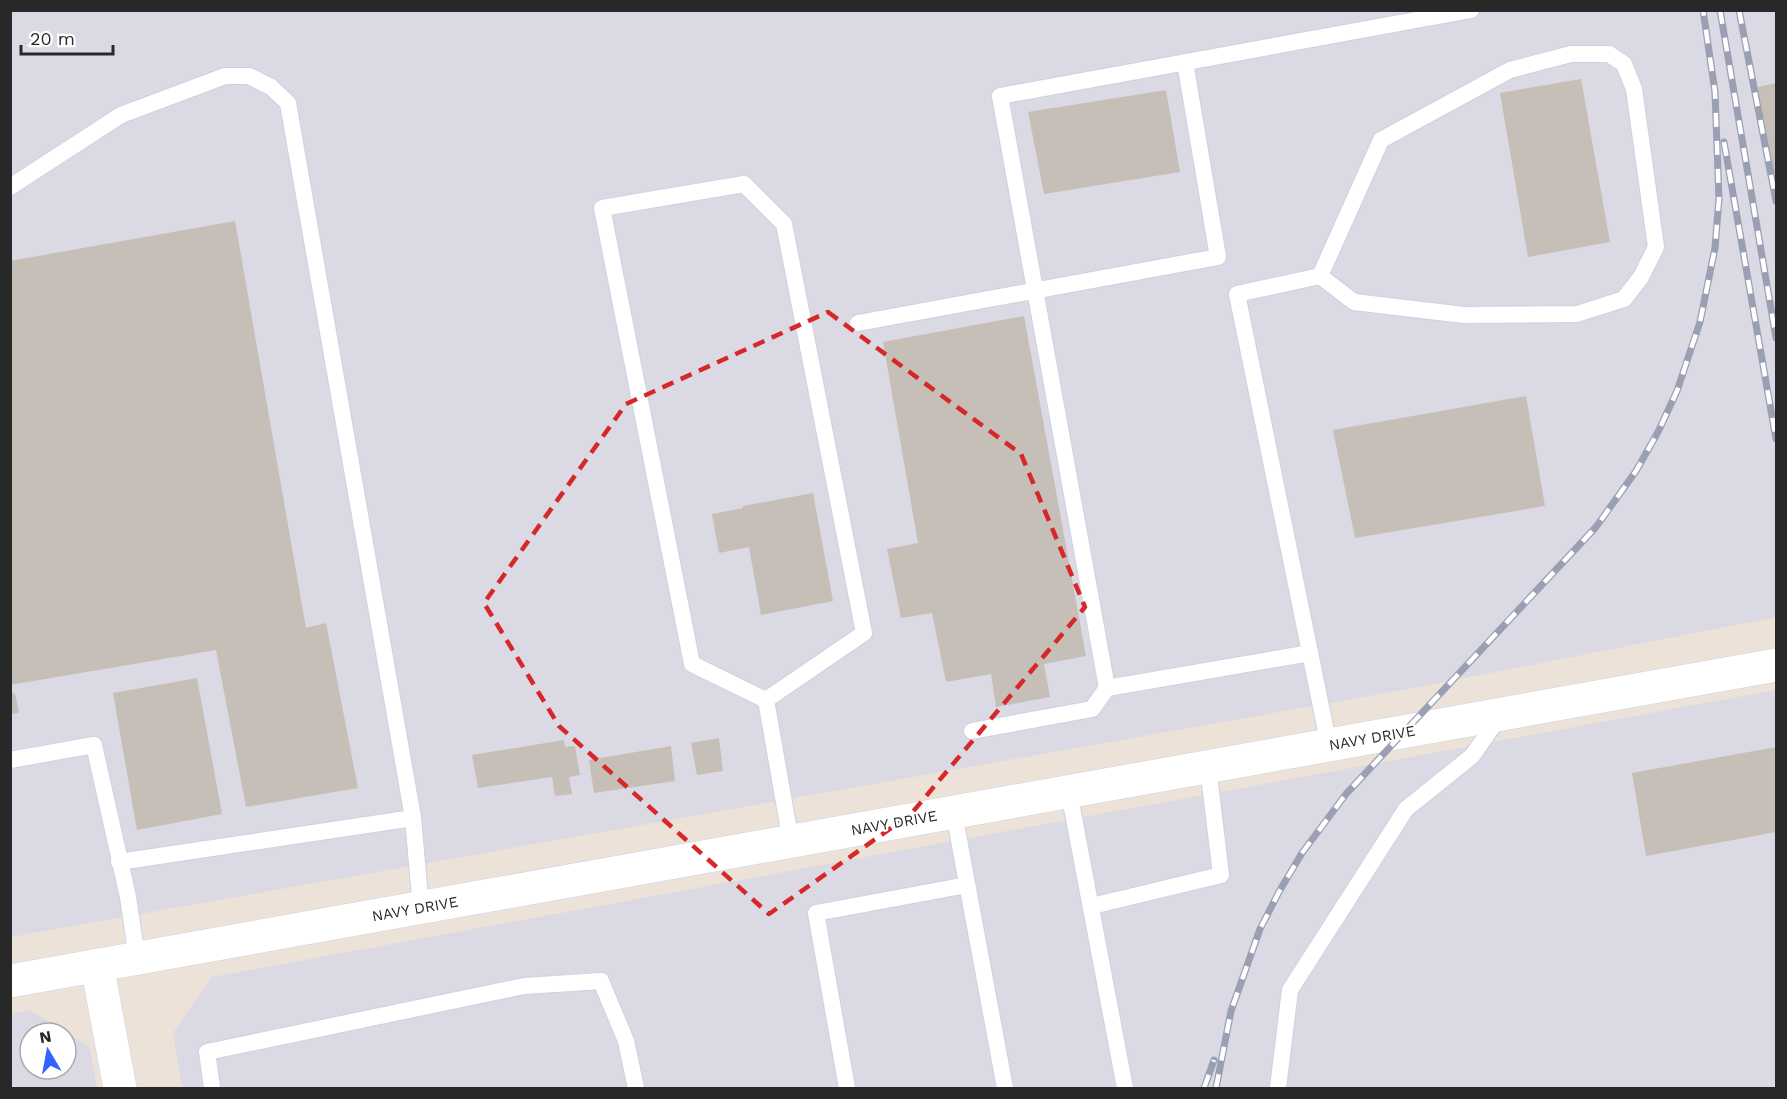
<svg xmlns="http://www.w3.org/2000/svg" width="1787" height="1099" viewBox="0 0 1787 1099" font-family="'Work Sans',sans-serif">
<rect width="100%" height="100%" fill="#ece2d7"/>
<g fill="#dbd9e3" fill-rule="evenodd">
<path d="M11,11h1765v606l-362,71 -1403,249z"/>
<path d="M1776,690v398h-1594l-9,-55 39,-56z"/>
<path d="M30,1010l60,37 7,41h-86v-74zM30,1033h36v36h-36z"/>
</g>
<g fill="#c6bfb8">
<path d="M1581,79l29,163 -82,15 -28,-164z"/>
<path d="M1776,83v113l-1,1 -22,-109z"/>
<path d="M1166,90l14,82 -136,22 -16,-82z"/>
<path d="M235,221l71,407 20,-5 32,165 -112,19 -30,-157 -206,35v-424z"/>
<path d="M1024,316l62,340 -42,8 6,33 -54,10 -5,-33 -45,8 -14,-69 -31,5 -14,-69 31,-6 -35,-201z"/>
<path d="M1526,396l19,110 -190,32 -22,-108z"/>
<path d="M813,493l20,108 -72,14 -12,-68 -30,6 -7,-39 31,-6v-2z"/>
<path d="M197,678l25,136 -85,16 -24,-137z"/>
<path d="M15,693l4,20 -9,1v-20z"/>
<path d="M719,738l4,33 -26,4 -6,-32z"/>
<path d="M564,740l1,7 10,-1 5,29 -11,2 3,17 -17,2 -3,-19 -74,11 -6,-33z"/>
<path d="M671,746l4,35 -81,12 -5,-33z"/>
<path d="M1776,747v85l-130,24 -14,-83z"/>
</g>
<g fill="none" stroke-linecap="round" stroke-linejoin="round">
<g stroke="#cdd2e2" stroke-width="18">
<g id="service">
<path d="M744,184l40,40 80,409 -98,67 -74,-36 -90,-456z"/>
<path d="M10,187l111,-72 104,-39h24l22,11 17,16 125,715 8,90"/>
<path d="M1320,276l34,26 110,13 113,-1 47,-15 17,-22 15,-30 -22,-158 -10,-25 -15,-10h-38l-61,16 -129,70 -61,136 -83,18 92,452"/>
<path d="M858,323l360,-66 -33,-195"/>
<path d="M1310,653l-203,35 -107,-592 471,-86"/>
<path d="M766,700l25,142"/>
<path d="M972,731l120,-22 15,-21"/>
<path d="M10,760l84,-15 34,152 9,61"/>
<path d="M1069,792l56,296"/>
<path d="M954,813l51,275"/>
<path d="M119,862l294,-44"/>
<path d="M1092,906l129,-31 -13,-108"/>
<path d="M212,1088l-5,-36 317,-66 77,-5 25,60 10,47"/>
<path d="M847,1088l-31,-175 151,-28"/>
<path d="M1278,1088l12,-98 116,-181 66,-53 28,-40"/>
</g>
</g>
<g stroke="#cdd2e2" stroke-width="34">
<path id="minor" d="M97,965l23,123"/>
</g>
<g stroke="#cdd2e2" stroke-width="34">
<path id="tertiary" d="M10,981l1766,-316"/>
</g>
<use href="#service" stroke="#fff" stroke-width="16"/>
<use href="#minor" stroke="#fff" stroke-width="33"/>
<use href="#tertiary" stroke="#fff" stroke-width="33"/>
<g stroke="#9a9fb4" stroke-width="7">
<g id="rail">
<path d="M1720,10l56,328"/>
<path d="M1739,10l37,191"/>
<path d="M1724,142l52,297"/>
<path d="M1204,1088l10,-28"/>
<path d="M1216,1088l15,-77 29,-82 20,-39 22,-37 44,-59 250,-267 40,-56 22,-39 19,-41 23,-69 15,-74 4,-49 -4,-107 -12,-82"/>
</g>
</g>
<use href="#rail" stroke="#fff" stroke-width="4.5" stroke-dasharray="14" stroke-linecap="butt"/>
</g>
<path fill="none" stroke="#d62828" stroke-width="4.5" stroke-dasharray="12 8" stroke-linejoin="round" d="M828,312l193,142 64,153 -174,207 -142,100 -210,-188 -75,-123 142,-199z"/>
<g text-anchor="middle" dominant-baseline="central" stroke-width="4.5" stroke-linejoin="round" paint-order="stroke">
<g font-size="15" fill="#282828" stroke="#fff">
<text transform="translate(1372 738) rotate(-10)">NAVY DRIVE</text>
<text transform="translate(894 823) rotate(-10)">NAVY DRIVE</text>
<text transform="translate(415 909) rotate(-10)">NAVY DRIVE</text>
</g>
</g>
<rect width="1787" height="1099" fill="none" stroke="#282828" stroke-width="24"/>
<g transform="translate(48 1051) rotate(350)"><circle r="28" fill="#ffffff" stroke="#a9a9a9" stroke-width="1.5"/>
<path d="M0-4.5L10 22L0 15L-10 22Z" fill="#3163ff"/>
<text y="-9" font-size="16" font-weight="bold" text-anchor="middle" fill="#282828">N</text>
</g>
<path d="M21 45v9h92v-9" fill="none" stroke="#282828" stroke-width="3"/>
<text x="30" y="45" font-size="18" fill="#282828" stroke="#ffffff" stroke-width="4.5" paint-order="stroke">20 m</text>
</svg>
